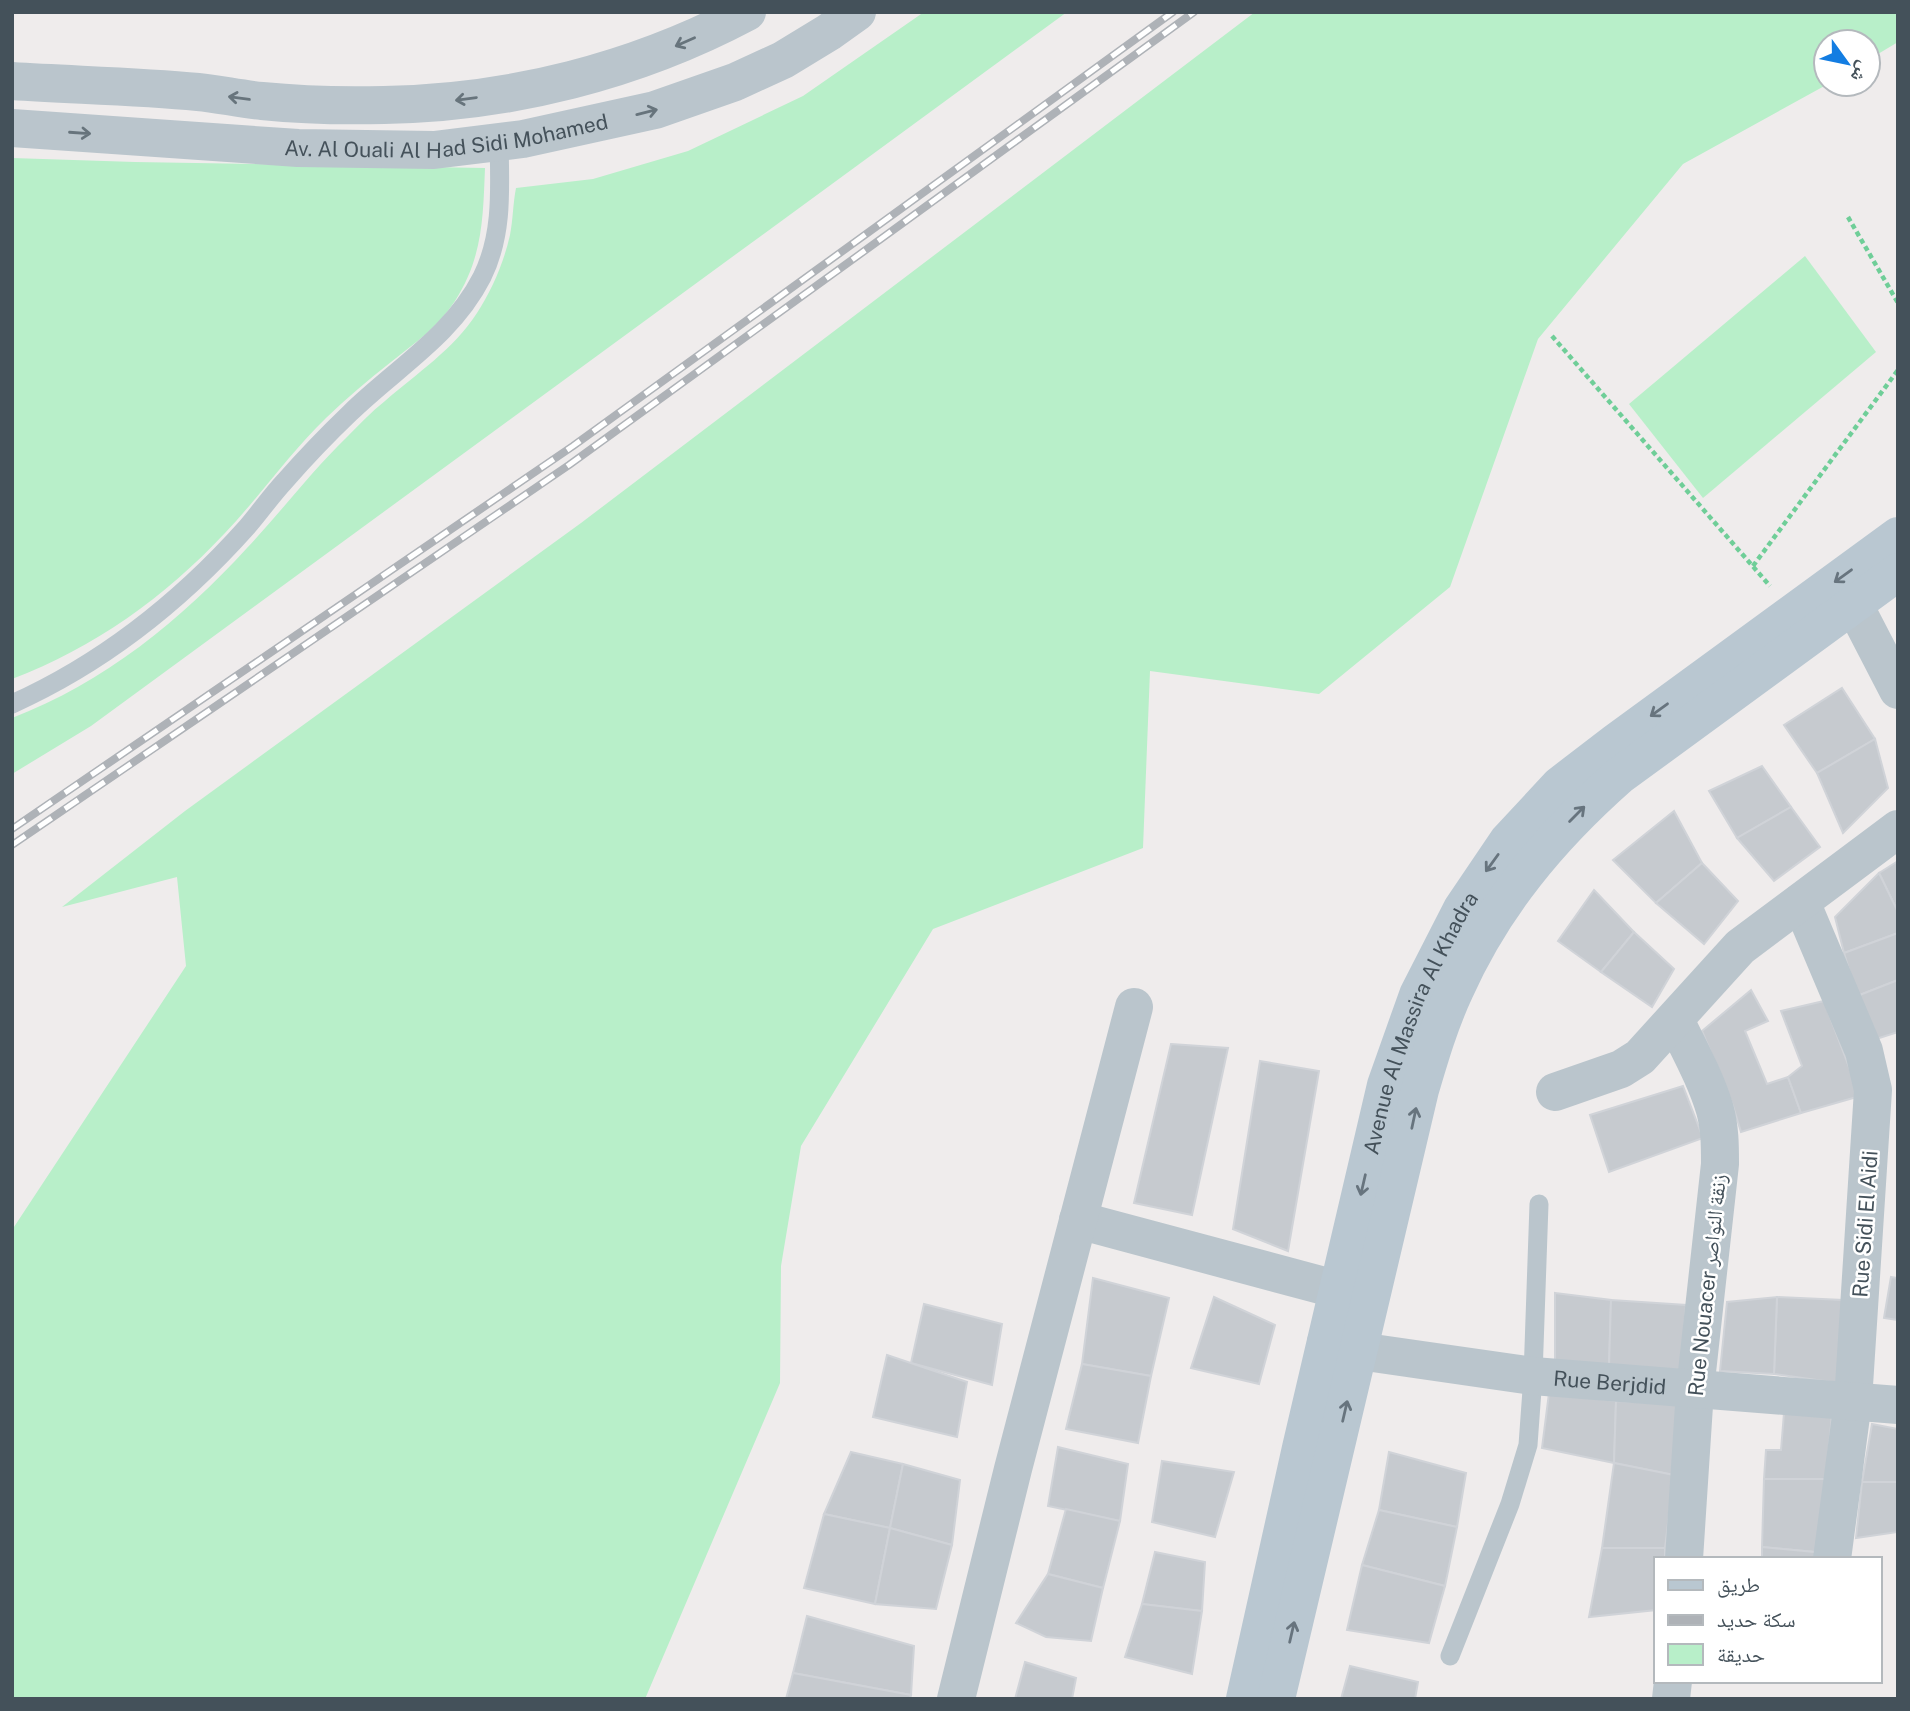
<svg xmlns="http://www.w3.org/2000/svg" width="1910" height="1711" viewBox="0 0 1910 1711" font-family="'Public Sans','Noto Naskh Arabic',sans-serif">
<rect width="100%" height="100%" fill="#efecec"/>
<g fill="#b8efc9">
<path d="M924,12h143l-976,714 -79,48v-56c92,-35 169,-98 235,-170 34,-36 64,-76 99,-110 13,-13 25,-26 39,-37 32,-28 68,-51 92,-88 15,-23 27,-51 33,-78 3,-15 3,-32 6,-47l77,-9 95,-28 115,-55z"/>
<path d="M1255,12h643v30l-30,18v-18h-42v42h2l-145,80 -145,175 -88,248 -131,107 -169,-23 -7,177 -210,81 -132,217 -20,120 -1,117 -135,316h-633v-469l174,-264 -9,-89 -115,30 123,-96 396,-288z"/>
<path d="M12,158l123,4 350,6c-2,49 -2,89 -30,133 -17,26 -40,42 -64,61 -23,18 -44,36 -65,56 -37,36 -66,78 -101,115 -60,64 -131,115 -213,146z"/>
<path d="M1805,256l71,96 -173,146 -74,-94z"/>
</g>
<g fill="#c6cacf" stroke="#d0d3d8" stroke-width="2">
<path d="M1842,688l33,51 -58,34 -33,-48z"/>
<path d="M1875,739l13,49 -45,45 -26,-60z"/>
<path d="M1762,766l29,41 -54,31 -28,-47z"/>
<path d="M1791,807l29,40 -46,34 -37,-43z"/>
<path d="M1674,811l28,52 -46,40 -43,-43z"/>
<path d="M1898,861v51l-19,-39z"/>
<path d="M1702,863l36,38 -34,43 -48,-41z"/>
<path d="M1879,873l19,39v21l-54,20 -9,-36z"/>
<path d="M1594,890l40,42 -33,40 -43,-31z"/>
<path d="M1634,932l40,37 -22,38 -51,-35z"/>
<path d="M1898,933v47l-41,16 -13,-43z"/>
<path d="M1898,980v52l-25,8 -16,-44z"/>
<path d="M1751,990l17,31 -23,10 22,53 21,-7 13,36 -60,19 -8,-26 -31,-75z"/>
<path d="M1824,1001l36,95 -59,17 -13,-36 14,-11 -21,-55z"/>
<path d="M1171,1044l57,4 -36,167 -58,-12z"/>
<path d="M1260,1061l59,10 -31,180 -55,-22z"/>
<path d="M1683,1086l20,52 -94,34 -19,-57z"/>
<path d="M1891,1277l7,1v42l-14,-2z"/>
<path d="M1093,1278l76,20 -18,78 -69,-12z"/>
<path d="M1555,1293l56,7 -2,67 -54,-4z"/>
<path d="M1214,1297l61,28 -16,59 -68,-16z"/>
<path d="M1777,1297l66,3 -5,83 -64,-9z"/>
<path d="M1777,1297l-3,77 -54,-3 7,-69z"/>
<path d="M1611,1300l75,5 -5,65 -72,-3z"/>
<path d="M924,1304l78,20 -10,61 -81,-22z"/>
<path d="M887,1355l80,27 -10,55 -84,-20z"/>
<path d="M1082,1364l69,12 -13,67 -72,-14z"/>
<path d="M1549,1393l67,8 -2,62 -72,-15z"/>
<path d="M1616,1401l63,3 -5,71 -60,-12z"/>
<path d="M1784,1413l48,2 -6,64h-62l2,-29h15z"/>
<path d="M1872,1424l26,5v53h-36z"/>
<path d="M1058,1447l70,17 -8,57 -72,-15z"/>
<path d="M851,1452l52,12 -13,64 -66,-14z"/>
<path d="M1389,1452l77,21 -9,54 -78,-17z"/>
<path d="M1162,1461l72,11 -19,65 -63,-15z"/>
<path d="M1614,1463l60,12 -9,73h-63z"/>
<path d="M903,1464l57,16 -8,65 -62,-17z"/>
<path d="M1764,1479h62l-1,74 -63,-6z"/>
<path d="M1862,1482h36v50l-42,6z"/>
<path d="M1066,1509l54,12 -17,67 -55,-14z"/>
<path d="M1379,1510l78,17 -12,59 -83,-21z"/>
<path d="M824,1514l66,14 -15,76 -71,-16z"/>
<path d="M890,1528l62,17 -16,64 -61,-5z"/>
<path d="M1762,1547l63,6 -1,6h-62z"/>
<path d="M1602,1548h63v11h-9v51l-67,7z"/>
<path d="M1155,1552l50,10 -3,49 -60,-7z"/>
<path d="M1362,1565l83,21 -16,57 -82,-13z"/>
<path d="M1048,1574l55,14 -12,53 -45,-4 -30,-14z"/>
<path d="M1142,1604l60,7 -10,63 -67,-17z"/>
<path d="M807,1616l107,30 -3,49 -118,-22z"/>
<path d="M1025,1662l51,16 -4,21h-57z"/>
<path d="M1350,1666l68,16 -3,17h-74z"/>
<path d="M793,1673l118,22 -1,4h-124z"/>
</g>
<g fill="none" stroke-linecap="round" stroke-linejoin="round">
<g stroke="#6fce98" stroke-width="4.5" stroke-dasharray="5 3.5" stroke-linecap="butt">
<path d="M1848,217l50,86"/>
<path d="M1552,336l218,250"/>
<path d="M1753,566l145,-196"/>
</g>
<g stroke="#bac5cc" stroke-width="19">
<path d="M12,704c91,-41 169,-103 235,-177 13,-15 24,-31 37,-45 21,-24 43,-47 66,-69 46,-45 102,-77 132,-136 21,-42 18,-88 17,-135"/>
<path d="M1450,1656l60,-152 18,-59 5,-69 6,-172"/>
</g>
<g stroke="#bac5cc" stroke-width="38">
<path d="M1854,605l44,85"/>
<path d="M1801,902l63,149 9,39 -20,311 -21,158"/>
<path d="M1675,1020c14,29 31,59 40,90 5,18 5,36 5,54l-25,226 -11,169"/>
<path d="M1555,1092l66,-23 19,-12 100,-110 158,-118"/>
<path d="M1078,1220l291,78"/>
<path id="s1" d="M1326,1342l33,9 174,25 365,29"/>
<path d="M956,1699l57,-230 121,-462"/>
<path d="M1671,1699l2,-18"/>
</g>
<g stroke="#bac5cc" stroke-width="38">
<path d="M12,81c62,4 125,5 186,11 21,2 42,7 64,9 40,4 81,5 122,4 126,-2 252,-34 363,-93"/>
<path id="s2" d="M12,128l286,20 136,2 89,-11 132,-29 80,-28 48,-22 46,-28 28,-20"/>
</g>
<g stroke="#b9c7d1" stroke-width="38">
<path id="s3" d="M1245,1699l56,-251 85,-363 32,-90 44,-86 46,-68 52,-56 56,-43 282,-206"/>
<path d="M1276,1699l144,-609c10,-34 20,-68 35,-100 38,-85 95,-153 164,-214l279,-204"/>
</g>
<g stroke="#aeb2b7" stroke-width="8">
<g id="rail">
<path d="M12,829l561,-383 600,-434"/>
<path d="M12,845l557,-380 625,-453"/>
</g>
</g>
<use href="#rail" stroke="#fff" stroke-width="5" stroke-dasharray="16" stroke-linecap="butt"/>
</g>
<defs><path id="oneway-shaft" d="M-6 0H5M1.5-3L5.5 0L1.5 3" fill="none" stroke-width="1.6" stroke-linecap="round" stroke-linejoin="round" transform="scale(1.75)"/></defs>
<g stroke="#67747c">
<use href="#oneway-shaft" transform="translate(685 42) rotate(156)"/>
<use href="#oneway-shaft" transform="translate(239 98) rotate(-172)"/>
<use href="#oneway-shaft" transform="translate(466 99) rotate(172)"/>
<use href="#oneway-shaft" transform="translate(647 112) rotate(-14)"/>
<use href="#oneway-shaft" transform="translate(80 133) rotate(4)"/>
</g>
<g stroke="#67747e">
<use href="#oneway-shaft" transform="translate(1843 576) rotate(144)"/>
<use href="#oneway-shaft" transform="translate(1659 710) rotate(144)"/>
<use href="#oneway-shaft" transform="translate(1577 814) rotate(-45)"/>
<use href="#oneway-shaft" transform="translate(1492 863) rotate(126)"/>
<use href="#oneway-shaft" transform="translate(1414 1118) rotate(-78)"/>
<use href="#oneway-shaft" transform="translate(1363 1185) rotate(103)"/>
<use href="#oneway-shaft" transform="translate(1345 1411) rotate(-77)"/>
<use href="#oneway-shaft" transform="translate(1292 1632) rotate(-77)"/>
</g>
<g text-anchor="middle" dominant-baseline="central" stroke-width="5" stroke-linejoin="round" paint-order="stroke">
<g font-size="21" fill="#44515a" stroke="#fff">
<text stroke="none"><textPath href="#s2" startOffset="436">Av. Al Ouali Al Had Sidi Mohamed</textPath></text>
<text stroke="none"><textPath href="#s3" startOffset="700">Avenue Al Massira Al Khadra</textPath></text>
<text transform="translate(1865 1224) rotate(-86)">Rue Sidi El Aidi</text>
<text transform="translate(1707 1285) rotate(-84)">Rue Nouacer زنقة النواصر</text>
<text stroke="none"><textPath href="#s1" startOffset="287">Rue Berjdid</textPath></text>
</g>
</g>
<rect width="1910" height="1711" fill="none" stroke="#44515a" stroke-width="28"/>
<rect x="1654" y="1557" width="228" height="126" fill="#ffffff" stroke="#b4b9bd" stroke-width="2"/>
<rect x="1668" y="1580" width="35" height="10" fill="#b9c7d1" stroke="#b4b9bd" stroke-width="2"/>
<text x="1717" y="1592" font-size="21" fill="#44515a">طريق</text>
<rect x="1668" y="1615" width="35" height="10" fill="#aeb2b7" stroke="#b4b9bd" stroke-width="2"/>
<text x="1717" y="1627" font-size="21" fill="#44515a">سكة حديد</text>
<rect x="1668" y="1644" width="35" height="21" fill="#b8efc9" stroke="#b4b9bd" stroke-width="2"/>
<text x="1717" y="1662" font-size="21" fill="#44515a">حديقة</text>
<g transform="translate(1847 63) rotate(123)"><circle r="33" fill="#ffffff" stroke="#b4b9bd" stroke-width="2"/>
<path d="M0-5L12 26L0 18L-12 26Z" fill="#137de2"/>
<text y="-10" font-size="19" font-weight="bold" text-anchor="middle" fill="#44515a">ش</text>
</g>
</svg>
